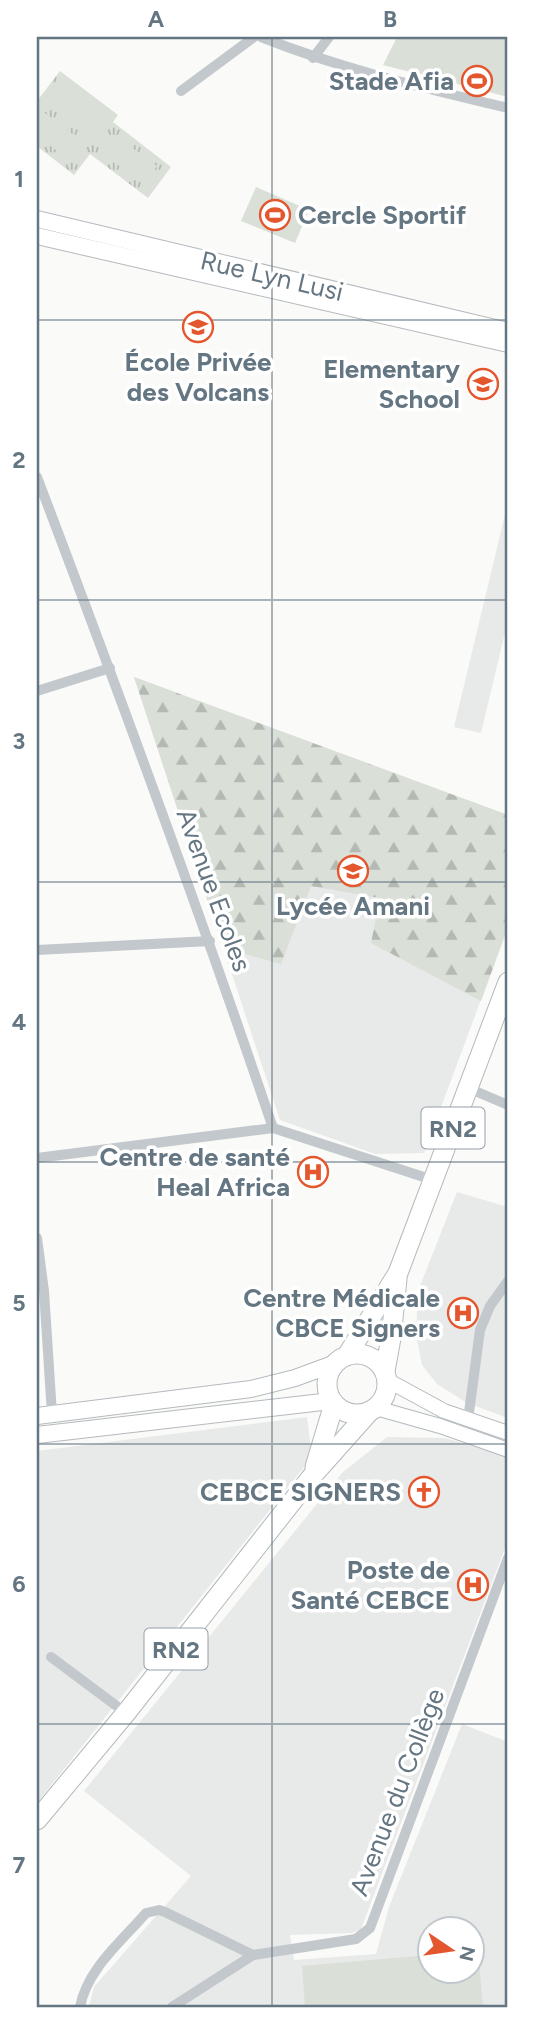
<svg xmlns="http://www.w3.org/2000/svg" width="545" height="2044" viewBox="0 0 545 2044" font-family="Figtree,sans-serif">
<defs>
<pattern id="forest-firs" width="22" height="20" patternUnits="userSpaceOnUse" patternTransform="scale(1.75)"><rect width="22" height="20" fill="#dadfd7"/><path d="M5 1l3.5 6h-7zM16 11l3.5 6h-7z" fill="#b4b9b4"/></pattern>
<pattern id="park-tufts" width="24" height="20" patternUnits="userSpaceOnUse" patternTransform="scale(1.75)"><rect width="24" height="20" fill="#dadfd7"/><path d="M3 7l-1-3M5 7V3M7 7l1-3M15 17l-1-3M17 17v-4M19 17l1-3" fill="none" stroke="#b4b9b4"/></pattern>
</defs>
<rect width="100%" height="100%" fill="#fafaf8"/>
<g fill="#e8e9e9" fill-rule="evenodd">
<path d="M508,502v118l-27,113 -27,-6z"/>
<path d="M134,677l374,138v112l-84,226 -49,1 -95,-34z"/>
<path d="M457,1192l51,15v211l-41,-15 -30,-19 -15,-19 -6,-30 2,-44z"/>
<path d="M307,1417l5,40 -275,346v-352z"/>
<path d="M387,1437l58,1 63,18v84l-147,389 -9,4 -62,2 4,25 82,-6 13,-47 73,-183 46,18v265h-419l5,-20 97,-111 -107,-85 258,-318zM430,1928h42v42h-42z"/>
</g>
<path fill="url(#forest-firs)" d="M134,677l374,138v112l-27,74 -110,-58 9,-45 -69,-12 -30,78 -58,-16z"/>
<path fill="url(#park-tufts)" d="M60,71l58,44 -5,7 58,45 -23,31 -58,-44 -16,21 -37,-29v-45z"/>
<g fill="#dadfd7">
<path d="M397,37h111v60l-125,-32z"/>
<path d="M67,83l38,28 -14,18 -38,-28z"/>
<path d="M45,113l38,29 -14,18 -32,-24v-12z"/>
<path d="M119,138l38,28 -13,18 -38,-28z"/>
<path d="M256,187l53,23 -14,33 -54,-22z"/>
<path d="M478,1951l5,56h-178l-3,-41 127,-11 1,15h42v-18z"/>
</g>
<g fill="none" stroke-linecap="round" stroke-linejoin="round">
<g stroke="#b3babf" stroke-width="16">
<g id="secondary">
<path d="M387,1380l57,31 64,22"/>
<path d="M376,1408l64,18 68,24"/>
</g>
</g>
<g stroke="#b5babe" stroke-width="18">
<g id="primary">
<path d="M37,219l471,112"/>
<path d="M37,236l471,108"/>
<path d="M37,1416l214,-27 44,-11 38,-14"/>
<path d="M37,1435l294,-34"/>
</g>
</g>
<g stroke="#b4b9bd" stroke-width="21">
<g id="highway">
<circle cx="357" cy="1384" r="30"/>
<path d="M348,1354l50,-81 110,-291"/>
<path d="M385,1371l6,-33 6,-59"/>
<path d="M315,1467l19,-63"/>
<path d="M37,1820l89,-107 187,-238 57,-64"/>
</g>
</g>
<g stroke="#c3c8cc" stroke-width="10">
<path d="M261,37c80,32 163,51 247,71"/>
<path d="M313,58l16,-21"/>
<path d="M181,91l73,-54"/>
<path d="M37,477c82,216 162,432 236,651"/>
<path d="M37,691l73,-23"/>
<path d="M37,950l173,-9"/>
<path d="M468,1088l40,17"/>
<path d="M37,1158l236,-30 160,52"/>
<path d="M37,1238l7,53 8,123"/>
<path d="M468,1420l12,-90 10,-24 18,-25"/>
<path d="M51,1657l75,56"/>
<path d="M80,2007c7,-38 42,-66 66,-94l13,-3 6,2 88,43"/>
<path d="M172,2007l81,-52 103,-16 14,-11 138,-370"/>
</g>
<use href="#secondary" stroke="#fff" stroke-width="14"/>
<use href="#primary" stroke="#fff" stroke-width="16"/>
<use href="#highway" stroke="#fff" stroke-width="19"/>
</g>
<path fill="none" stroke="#657683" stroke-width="2" stroke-opacity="0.55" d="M272,37v1970M37,320h471M37,600h471M37,882h471M37,1162h471M37,1444h471M37,1724h471"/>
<defs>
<g id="stadium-ring" transform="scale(1.575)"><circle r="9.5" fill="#fff" stroke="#e4572e" stroke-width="1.5"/><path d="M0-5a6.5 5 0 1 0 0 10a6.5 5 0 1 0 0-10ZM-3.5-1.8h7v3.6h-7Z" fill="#e4572e"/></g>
<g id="school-ring" transform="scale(1.575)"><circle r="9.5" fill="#fff" stroke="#e4572e" stroke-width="1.5"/><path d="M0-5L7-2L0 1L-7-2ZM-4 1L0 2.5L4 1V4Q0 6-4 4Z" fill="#e4572e"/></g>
<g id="hospital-ring" transform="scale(1.575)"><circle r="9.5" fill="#fff" stroke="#e4572e" stroke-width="1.5"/><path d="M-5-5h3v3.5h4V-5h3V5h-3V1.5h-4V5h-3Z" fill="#e4572e"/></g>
<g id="church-ring" transform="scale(1.575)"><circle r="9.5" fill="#fff" stroke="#e4572e" stroke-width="1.5"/><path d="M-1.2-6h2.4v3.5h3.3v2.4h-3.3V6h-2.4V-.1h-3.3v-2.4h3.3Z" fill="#e4572e"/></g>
</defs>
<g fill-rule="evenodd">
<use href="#stadium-ring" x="477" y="81"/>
<use href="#stadium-ring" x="275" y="215"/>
<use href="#school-ring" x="198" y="327"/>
<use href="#school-ring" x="483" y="384"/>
<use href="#school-ring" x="353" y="871"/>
<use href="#hospital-ring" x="313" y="1172"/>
<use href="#hospital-ring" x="463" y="1313"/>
<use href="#church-ring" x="424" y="1492"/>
<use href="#hospital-ring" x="473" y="1585"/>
</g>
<g text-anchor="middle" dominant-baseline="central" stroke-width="7" stroke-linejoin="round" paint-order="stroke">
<g fill="#fff" stroke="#939fa8" stroke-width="2">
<rect x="421.5" y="1107.5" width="63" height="41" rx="5"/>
<rect x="144.5" y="1628.5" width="63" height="41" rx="5"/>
</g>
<g font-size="24" font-weight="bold" fill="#657683">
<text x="453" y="1128">RN2</text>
<text x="176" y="1649">RN2</text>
</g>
<g font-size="26" font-weight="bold" fill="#657683" stroke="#fff" text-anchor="end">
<text x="454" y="81">Stade Afia</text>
<text x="298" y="215" text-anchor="start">Cercle Sportif</text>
<text x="198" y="362" text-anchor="middle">École Privée<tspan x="198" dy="30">des Volcans</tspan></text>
<text x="460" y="369">Elementary<tspan x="460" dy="30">School</tspan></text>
<text x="353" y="906" text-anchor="middle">Lycée Amani</text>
<text x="290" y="1157">Centre de santé<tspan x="290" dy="30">Heal Africa</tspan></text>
<text x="440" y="1298">Centre Médicale<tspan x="440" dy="30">CBCE Signers</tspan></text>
<text x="401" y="1492">CEBCE SIGNERS</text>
<text x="450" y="1570">Poste de<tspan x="450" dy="30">Santé CEBCE</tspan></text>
</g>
<g font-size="26" fill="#657683" stroke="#fff">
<text transform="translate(272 276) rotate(13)">Rue Lyn Lusi</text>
<text transform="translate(214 890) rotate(70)">Avenue Ecoles</text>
<text transform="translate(397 1792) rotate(-69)">Avenue du Collège</text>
</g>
</g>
<rect width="545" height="2044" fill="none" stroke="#ffffff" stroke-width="77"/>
<g transform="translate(451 1950) rotate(103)"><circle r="33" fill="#ffffff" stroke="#c1c8cd" stroke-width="2"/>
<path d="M0-5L12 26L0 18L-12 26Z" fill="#e4572e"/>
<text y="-10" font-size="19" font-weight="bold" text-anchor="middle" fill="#657683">N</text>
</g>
<rect x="38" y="38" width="468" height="1968" fill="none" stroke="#657683" stroke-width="2.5"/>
<g font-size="23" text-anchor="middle" font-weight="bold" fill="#657683">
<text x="156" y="27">A</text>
<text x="390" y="27">B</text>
<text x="19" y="187">1</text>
<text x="19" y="468">2</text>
<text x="19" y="749">3</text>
<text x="19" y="1030">4</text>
<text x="19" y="1311">5</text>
<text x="19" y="1592">6</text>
<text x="19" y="1873">7</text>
</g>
</svg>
